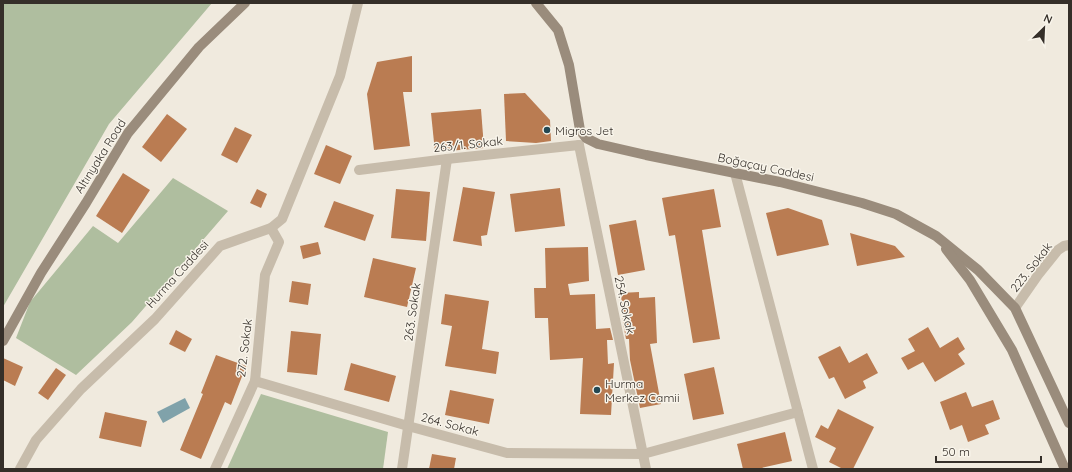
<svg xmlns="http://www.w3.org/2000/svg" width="1072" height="472" viewBox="0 0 1072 472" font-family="Quicksand,sans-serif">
<rect width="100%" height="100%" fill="#f0eade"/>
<g fill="#afbe9f">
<path d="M3,3h209l-103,121 -106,183z"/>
<path d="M173,178l55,33 -96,111 -56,53 -60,-37 14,-36 63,-76 25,17z"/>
<path d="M261,394l127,38 -5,37h-156z"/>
</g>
<path fill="#80a2aa" d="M185,398l5,10 -27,15 -6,-11z"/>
<g fill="#ba7c52">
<path d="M412,56v36h-9l7,54 -36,4 -7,-56 10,-32z"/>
<path d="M525,93l25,27 1,21 -15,2 -30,-2 -2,-47z"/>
<path d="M481,109l3,39 -49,4 -4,-39z"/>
<path d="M167,114l20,15 -26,33 -19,-15z"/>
<path d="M235,127l17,8 -15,28 -16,-8z"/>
<path d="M326,145l26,11 -12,28 -26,-10z"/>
<path d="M123,173l27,17 -28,43 -26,-17z"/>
<path d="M463,187l32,5 -8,43 -6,1 1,10 -29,-5z"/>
<path d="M560,188l5,38 -50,6 -5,-38z"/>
<path d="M257,189l10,5 -6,14 -11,-5z"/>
<path d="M396,189l34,3 -4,49 -35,-3z"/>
<path d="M714,189l7,38 -19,3 18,109 -27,4 -18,-108 -6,1 -7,-38z"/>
<path d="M334,201l40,14 -9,26 -41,-14z"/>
<path d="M788,208l34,12 7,25 -52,11 -11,-43z"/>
<path d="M636,220l9,50 -27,5 -9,-50z"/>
<path d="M850,233l45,13 10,11 -48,9z"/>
<path d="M318,242l3,12 -18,5 -3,-13z"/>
<path d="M588,247l1,34 -21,3 2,11 25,-1 1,35 14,-1 3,12h-6l1,24 6,-1 -3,52 -31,-1 3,-56 -33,2 -2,-42h-13l-1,-30h12l-1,-40z"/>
<path d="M373,258l43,10 -9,39 -43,-10z"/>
<path d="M292,281l19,3 -3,21 -19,-3z"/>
<path d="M639,292v6l16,-1 2,46 -7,1 11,60 -21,4 -10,-48 -1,-21h-3l-3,-16 -2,-30z"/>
<path d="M445,294l44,7 -7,48 17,3 -3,22 -51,-8 7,-40 -11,-2z"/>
<path d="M928,327l12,21 18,-11 7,12 -7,5 7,10 -30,18 -12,-20 -15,8 -7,-12 14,-7 -7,-12z"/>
<path d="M176,330l16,9 -7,13 -16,-8z"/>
<path d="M291,331l30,3 -4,41 -30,-3z"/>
<path d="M840,346l9,17 18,-10 11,20 -15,8 3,7 -21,11 -11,-22 -5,2 -11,-22z"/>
<path d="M216,355l30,11 -15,39 -6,-3 -24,57 -21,-9 23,-56 -2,-1z"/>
<path d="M3,358l20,9 -8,19 -12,-6z"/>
<path d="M351,363l45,13 -7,26 -45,-12z"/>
<path d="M714,367l10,47 -31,6 -9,-46z"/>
<path d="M56,368l10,7 -18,25 -10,-7z"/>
<path d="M450,390l44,9 -5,25 -44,-9z"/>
<path d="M966,392l6,15 21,-7 7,19 -15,6 4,9 -21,8 -6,-17 -12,5 -10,-28z"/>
<path d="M838,409l36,18 -21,42h-10l-14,-7 7,-14 -21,-11 6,-12 7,4z"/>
<path d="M105,412l42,9 -6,26 -42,-9z"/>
<path d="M785,432l7,29 -35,8h-14l-6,-25z"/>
<path d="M432,454l24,4 -2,11h-25z"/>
</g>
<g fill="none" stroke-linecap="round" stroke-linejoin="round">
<g stroke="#c7bcab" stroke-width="10">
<path d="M579,145l67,324"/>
<path d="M359,170l88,-11 132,-14"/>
<path d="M735,173l78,296"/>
<path d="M1015,308l23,-33 20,-25 6,-4 5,-1"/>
<path d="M255,381l153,45 99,27 136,1 155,-42"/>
<path d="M20,469l16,-29 45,-51 74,-70 65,-73 51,-18 11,-9 58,-143 18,-73"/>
<path d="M215,469l40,-88 10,-106 14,-33 -8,-14"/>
<path d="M402,469l45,-310"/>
</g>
<g stroke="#9a8c7c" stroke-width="10">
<path d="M536,3l22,27 11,35 11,65 6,8 12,6 48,11 134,27 82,21 34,11 40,22 42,34 37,38 54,115"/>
<path d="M946,249l24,31 42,70 53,119"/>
<path d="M3,341l38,-68 45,-70 42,-70 71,-86 46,-44"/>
</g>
</g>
<g fill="#234853" stroke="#f8f4ea" stroke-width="1.5">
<circle cx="547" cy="130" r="4"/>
<circle cx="597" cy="390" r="4"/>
</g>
<g text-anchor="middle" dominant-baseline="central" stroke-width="3" stroke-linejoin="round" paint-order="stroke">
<g font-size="12" fill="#352f29" stroke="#f8f4ea" text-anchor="start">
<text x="555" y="130">Migros Jet</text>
<text x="605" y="383">Hurma<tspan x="605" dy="14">Merkez Camii</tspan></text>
</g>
<g font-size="12" fill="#352f29" stroke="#f8f4ea">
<text transform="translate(468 144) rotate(-6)">263/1. Sokak</text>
<text transform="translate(100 156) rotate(-58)">Altınyaka Road</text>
<text transform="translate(766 167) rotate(12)">Boğaçay Caddesi</text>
<text transform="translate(1031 267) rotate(-52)">223. Sokak</text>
<text transform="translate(177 274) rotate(-48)">Hurma Caddesi</text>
<text transform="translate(625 305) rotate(78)">254. Sokak</text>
<text transform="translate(412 312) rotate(-82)">263. Sokak</text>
<text transform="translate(244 348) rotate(-83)">272. Sokak</text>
<text transform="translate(450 424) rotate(15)">264. Sokak</text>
</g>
</g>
<rect width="1072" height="472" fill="none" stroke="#352f29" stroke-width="8"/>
<g transform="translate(1044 28) rotate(24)" stroke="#f8f4ea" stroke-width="3" paint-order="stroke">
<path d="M0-3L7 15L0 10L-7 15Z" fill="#352f29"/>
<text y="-6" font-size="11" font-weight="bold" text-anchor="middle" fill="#352f29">N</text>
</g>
<path d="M936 456v6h105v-6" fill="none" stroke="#352f29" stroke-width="2"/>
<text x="942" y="456" font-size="12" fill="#352f29" stroke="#f8f4ea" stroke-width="3" paint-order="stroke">50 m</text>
</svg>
